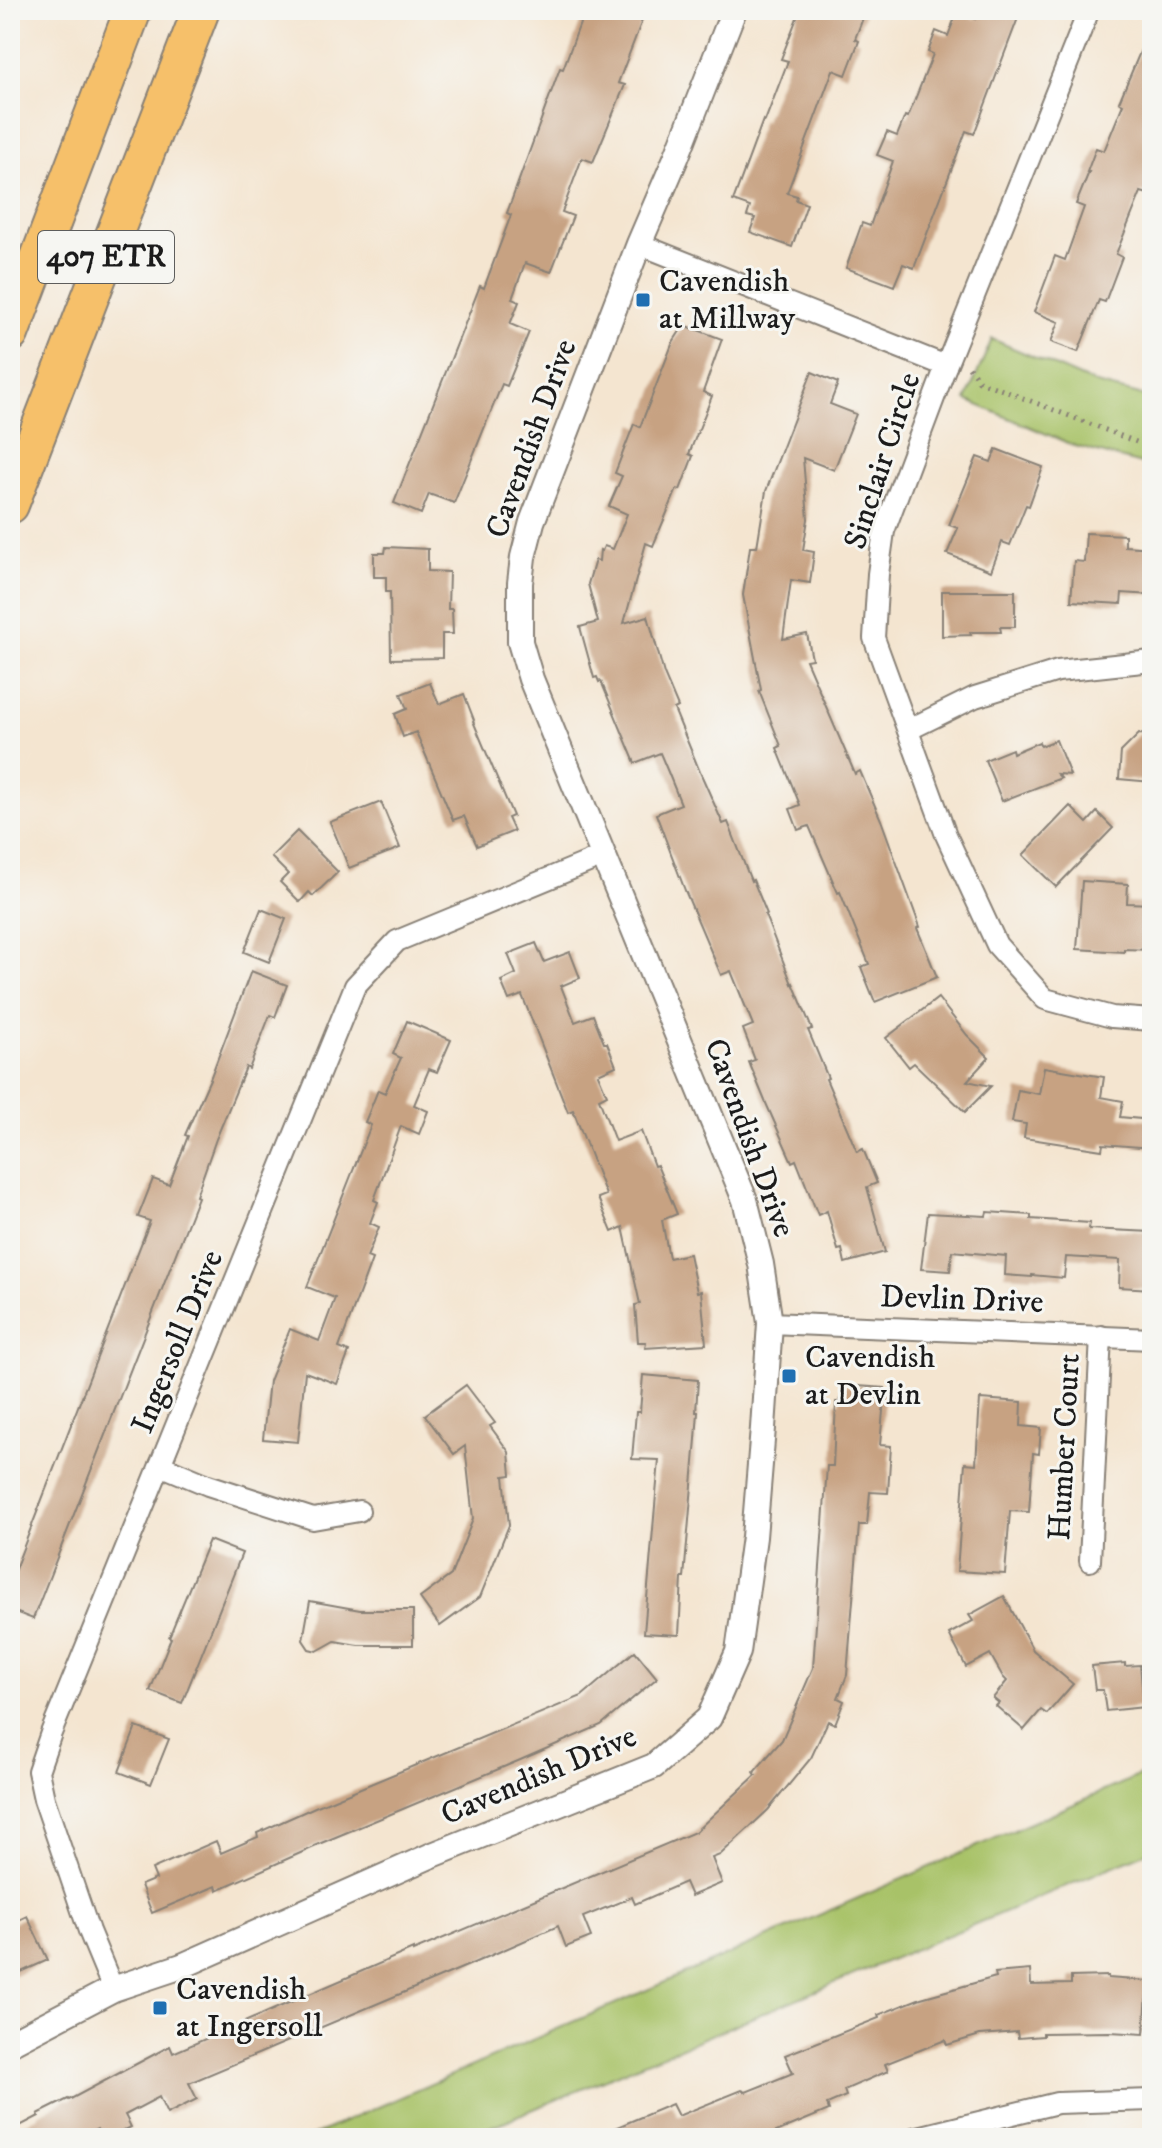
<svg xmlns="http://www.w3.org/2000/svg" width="1162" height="2148" viewBox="0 0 1162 2148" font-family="'IM FELL DW Pica',serif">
<rect width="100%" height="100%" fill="#f6f6f2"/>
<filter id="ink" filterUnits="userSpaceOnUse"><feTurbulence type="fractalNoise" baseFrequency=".0125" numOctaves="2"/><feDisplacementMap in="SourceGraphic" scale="16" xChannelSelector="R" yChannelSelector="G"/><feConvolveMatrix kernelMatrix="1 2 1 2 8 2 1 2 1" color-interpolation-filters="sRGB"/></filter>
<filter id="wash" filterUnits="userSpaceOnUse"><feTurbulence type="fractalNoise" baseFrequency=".006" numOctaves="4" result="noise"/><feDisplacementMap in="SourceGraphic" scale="32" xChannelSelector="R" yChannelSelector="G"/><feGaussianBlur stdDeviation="1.8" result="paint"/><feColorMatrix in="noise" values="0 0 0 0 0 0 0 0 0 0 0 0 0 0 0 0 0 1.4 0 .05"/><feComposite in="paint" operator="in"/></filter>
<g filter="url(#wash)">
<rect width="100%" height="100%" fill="#f4e5d0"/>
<g fill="#a8c268" stroke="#626f42" stroke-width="2">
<path d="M992,339l104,45 56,14v69l-77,-21 -109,-46z"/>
<path d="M1152,1770v80l-687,288h-158z"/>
</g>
<g id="blocks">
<g fill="#c7a282">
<path d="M585,10h61l-28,73 7,2 -32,77 -11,-4 -20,54 11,4 -22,56 -26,-9 -13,36 7,3 -9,22 19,8 -22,54 -5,-2 -48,119 -25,-9 -8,20 -27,-11 86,-217 4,2 27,-73 -4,-2 53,-145 3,1z"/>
<path d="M800,10h66l-11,29 4,2 -13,34 -13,-5 -46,123 10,3 -1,4 11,4 -15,43 -42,-15 5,-14 -8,-2 3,-9 -17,-6 30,-81 2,1 23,-60 -7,-2z"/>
<path d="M978,10h43l-47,124 -8,-3 -52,137 -11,-4 -9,22 -48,-18 16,-45 8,3 23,-65 -16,-6 10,-23 10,4 8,-20 3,1 25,-63 -5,-2 8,-21 12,5 9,-24 18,7z"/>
<path d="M1151,26l1,157 -4,11 -7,-2 -25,62 6,3 -17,45 -6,-2 -21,52 -27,-10 8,-20 -25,-10 21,-56 10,4 19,-53 -8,-3 13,-32h-2l9,-24 8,3 19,-47 -4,-2z"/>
<path d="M684,325l38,14 -19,53 9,4 -23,58 4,2 -13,34 -3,-1 -24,57 -7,-3 -22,80 24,-7 16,58 14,33 -4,2 26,63 23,52 5,-2 23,59 2,-1 14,34 -2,1 27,69 1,-1 19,46 -4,1 20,48 -2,1 31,73 6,-3 14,34 -10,4 18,65 -40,11 -3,-14 -4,1 -11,-39 -9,4 -22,-55 -4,2 -27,-61 -16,-39 6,-2 -12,-31 10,-4 -22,-54 -10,4 -35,-82 -30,-79 25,-10 -13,-32 -8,-19 -25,10 -34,-82 -2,1 -2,-5 -3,1 -14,-51 18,-5 -10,-38 7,-24 4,1 1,-11 2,1 2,-5 9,3 14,-35 -18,-8 13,-30 -7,-3 19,-49 6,3 33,-85z"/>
<path d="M812,372l26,11 -8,21 26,10 -22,56 -31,-12 5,61 -5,31 11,2 -4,31 -19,-3 -8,59 24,-5 5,25 -6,1 49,114 5,-3 21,49 39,107 -3,1 20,49 -62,25 -14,-35 8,-3 -29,-72 -2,1 -29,-67 -11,4 -8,-21 10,-4 -23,-57 4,-2 -22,-55 2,-1 -18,-95 7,-48h7l9,-56z"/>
<path d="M996,449l47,18 -14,39 -3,-1 -16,40 -8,-3 -11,29 -44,-17 11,-26 -9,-3 28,-68 14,5z"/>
<path d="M1086,533l39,2v11l27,2v47l-30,-2 -1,11 -50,-3 3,-40 10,1z"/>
<path d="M386,547l42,2v22l21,1 -1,37h4l1,25h-11v24l-51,1 -1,-67h-4v-15h-12v-24h11z"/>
<path d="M942,591h73v36h-15l1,5h-31l1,3 -29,1z"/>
<path d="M430,683l9,21 25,-10 10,26 -1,1 40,95 -5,2 6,13 -37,15 -13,-30 -11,4 -37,-88 -13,5 -8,-23 12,-5 -6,-15z"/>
<path d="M1139,734l13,1v47l-33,-3 2,-27z"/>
<path d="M1056,740l14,35 -13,-1 4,4 -59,23 -17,-41 27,-11 1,4 26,-11 2,4z"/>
<path d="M381,802l19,46 -51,20 -19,-46z"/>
<path d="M1070,806l17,17 10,-11 16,16 -57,59 -33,-32z"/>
<path d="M297,831l41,41 -25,24 -4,-4 -9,10 -20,-20 8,-8 -17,-17z"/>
<path d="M1082,881l46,3 -1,19 25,1v46l-28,-1v3l-47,-3z"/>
<path d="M261,909l25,10 -17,43 -25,-10z"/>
<path d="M536,943l8,19 26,-10 10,26 -19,8 14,36 18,-7 11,28h3l9,23 -18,8 9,21 -8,4 16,42 26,-10 13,35 3,-1 20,49 -15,6 7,38 20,-4 8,38 4,-1 5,53 -61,4 1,-6h-8l-3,-37 5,-1 -17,-77 -11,5 -14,-34 8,-3 -33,-85 -5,2 -46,-117 -13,5 -8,-19 15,-7 -8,-20z"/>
<path d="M251,971l36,14 -12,32 -5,-2 -21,54 -3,-2 -30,72 -20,57 2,1 -165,422 -23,-9v-28l140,-361 -12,-4 15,-38 16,6 19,-49 -3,-1 25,-56z"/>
<path d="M938,998l29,37 22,22 -22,24 24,5 -26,26 -51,-49 -5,4 -23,-29z"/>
<path d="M407,1021l44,19 -14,32 -8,-3 -15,36 14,6 -9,23 -18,-8 -27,74 4,2 -8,21 9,4 -12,30 5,2 -33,89 10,4 -12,32 -32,-12 -7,70 -35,-3 6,-58 21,-52 29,12 16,-43 -28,-11 64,-162 -6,-3 13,-32 7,3 16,-35 -8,-4z"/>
<path d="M1044,1067l60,10 -3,20 22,4 -3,16 32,3v28l-49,-4 -1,6 -78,-12 2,-14 -14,-2 6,-32 21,4z"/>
<path d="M987,1212l44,3v4l59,4 -1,6 63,3v57l-33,-2 1,-27 -54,-3 -2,21 -32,-3v2l-27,-2 1,-19 -54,-5 -2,20 -29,-2 7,-56 58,3z"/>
<path d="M643,1375l55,5 -2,32h2l-2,27 -12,139h-2l-3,57 -35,-2 15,-173 -27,-1 4,-47h4z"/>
<path d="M466,1385l29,38 -5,3 19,26 2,23 -7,1 5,49 -29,72 -40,29 -20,-28 31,-23 22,-56 -8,-73 -11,8 -29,-39z"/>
<path d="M843,1385l42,3 -5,57 11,1 -3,47 -18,-1 -3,33h-8l-12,150 -9,23 6,3 -9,23 -7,-3 -17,37 -43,52 -48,45 -8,3 10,25 -31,13 -6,-14 -50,22 -3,-7 -49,20 8,20 -25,10 -8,-21 -89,39 -280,118 8,16 -30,15 -8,-17 -34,18 6,12 -22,11h-7l-5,-9 -17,9h-70v-7l29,-15 -1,-2 30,-15 1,1 101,-54 3,7 240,-104v2l282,-119 61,-57 -2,-3 28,-32 31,-72 14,-202h6l3,-64h4z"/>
<path d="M980,1399l42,3 -1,24 20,2 -2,26 -6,-1 -4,59 -19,-1 -5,63 -48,-3 8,-108 11,1z"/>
<path d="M209,1540l33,13 -60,150 -32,-12 21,-53 -2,-1z"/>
<path d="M1004,1596l29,54 40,34 -26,30 -6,-4 -17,20 -28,-24 3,-3 -6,-5 14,-17 -4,-4 -13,-23 -24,13 -17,-33 24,-13 -4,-6z"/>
<path d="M310,1601l50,9h53v35h-55l-23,-4 -18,10 -8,-2 -6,-9z"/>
<path d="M635,1651l22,27 -56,47 -83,36 -204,85v1l-97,43 -1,-4 -64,27 -11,-28 15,-6 -4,-10 64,-28 5,12 37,-16 -1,-4 58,-26 267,-111z"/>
<path d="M1125,1663v3l15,-1 4,42 -38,4 -3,-21h-8l-3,-24z"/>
<path d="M136,1727l33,12 -18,45 -32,-12z"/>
<path d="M27,1916l21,44 -38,17v-53z"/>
<path d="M1030,1970l1,15 40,-1v-7l37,-1v2l40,3 -4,53 -34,-2 -67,1v3l-25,2 -1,-6 -37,3 -33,10 -2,-5 -60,24 3,7 -44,19 2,6 -19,8 2,6 -67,28h-171l81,-34 6,12 64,-26 4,2 47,-19 -8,-18 94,-37 -1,-3 43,-17 75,-21 -1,-4z"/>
</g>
</g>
</g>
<g filter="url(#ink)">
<use href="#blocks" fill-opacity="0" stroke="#888076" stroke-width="2"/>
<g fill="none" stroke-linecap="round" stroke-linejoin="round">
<g stroke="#888076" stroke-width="24">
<g id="minor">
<path d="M1089,10l-143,356 -62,165 -6,43 -4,64 72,197 51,110 48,54 67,18 40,3"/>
<path d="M639,244l307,122"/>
<path d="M908,730l67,-33 83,-26 94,-10"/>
<path d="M770,1323l382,16"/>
<path d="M160,1465l48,20 105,34 46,-8"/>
<path d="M1090,1561l11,-225"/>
<path d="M113,1989l-24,-58 -45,-132 -6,-28 13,-38 304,-747 42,-45 206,-85"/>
<path d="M914,2138l143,-35 95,-3"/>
</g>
</g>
<g stroke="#888076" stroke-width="28">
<path id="tertiary" d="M10,2043l103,-54 69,-23 248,-110 224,-90 55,-48 29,-66 16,-115 9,-109 7,-105 -9,-59 -16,-64 -214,-521 -11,-37v-59l3,-26 9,-35 107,-278 37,-86 58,-148"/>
</g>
<g stroke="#888076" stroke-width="40">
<g id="motorway">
<path d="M10,334l123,-324"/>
<path d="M10,505l191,-495"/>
</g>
</g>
<path stroke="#888076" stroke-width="5" stroke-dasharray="2 6" stroke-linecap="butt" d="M969,367l10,14 173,67"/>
<use href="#minor" stroke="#fff" stroke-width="20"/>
<use href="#tertiary" stroke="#fff" stroke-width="24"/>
<use href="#motorway" stroke="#f6c06b" stroke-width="36"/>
</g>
</g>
<g fill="#1f6fb2" stroke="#f6f6f2" stroke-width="3">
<rect x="635" y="292" width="16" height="16" rx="4"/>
<rect x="781" y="1368" width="16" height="16" rx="4"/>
<rect x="152" y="2000" width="16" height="16" rx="4"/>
</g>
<g text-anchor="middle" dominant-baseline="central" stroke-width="6" stroke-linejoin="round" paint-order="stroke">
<rect fill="#f6f6f2" stroke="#5d5d5c" stroke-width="2" x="38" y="231" width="136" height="52" rx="6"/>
<g font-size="30" font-weight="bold" fill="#1c1c1c">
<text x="106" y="257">407 ETR</text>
</g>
<g font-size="32" fill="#1c1c1c" stroke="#f6f6f2" text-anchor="start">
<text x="659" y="282">Cavendish<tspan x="659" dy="37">at Millway</tspan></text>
<text x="805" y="1358">Cavendish<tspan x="805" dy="37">at Devlin</tspan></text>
<text x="176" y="1990">Cavendish<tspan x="176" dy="37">at Ingersoll</tspan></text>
</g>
<g font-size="32" fill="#1c1c1c" stroke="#f6f6f2">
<text transform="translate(532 439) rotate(-70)">Cavendish Drive</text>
<text transform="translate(883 461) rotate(-72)">Sinclair Circle</text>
<text transform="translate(749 1138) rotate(70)">Cavendish Drive</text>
<text transform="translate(962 1300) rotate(2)">Devlin Drive</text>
<text transform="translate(178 1342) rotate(-68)">Ingersoll Drive</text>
<text transform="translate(1065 1447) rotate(-87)">Humber Court</text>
<text transform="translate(539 1776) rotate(-23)">Cavendish Drive</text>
</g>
</g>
<rect width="1162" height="2148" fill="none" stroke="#f6f6f2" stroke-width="40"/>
</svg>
